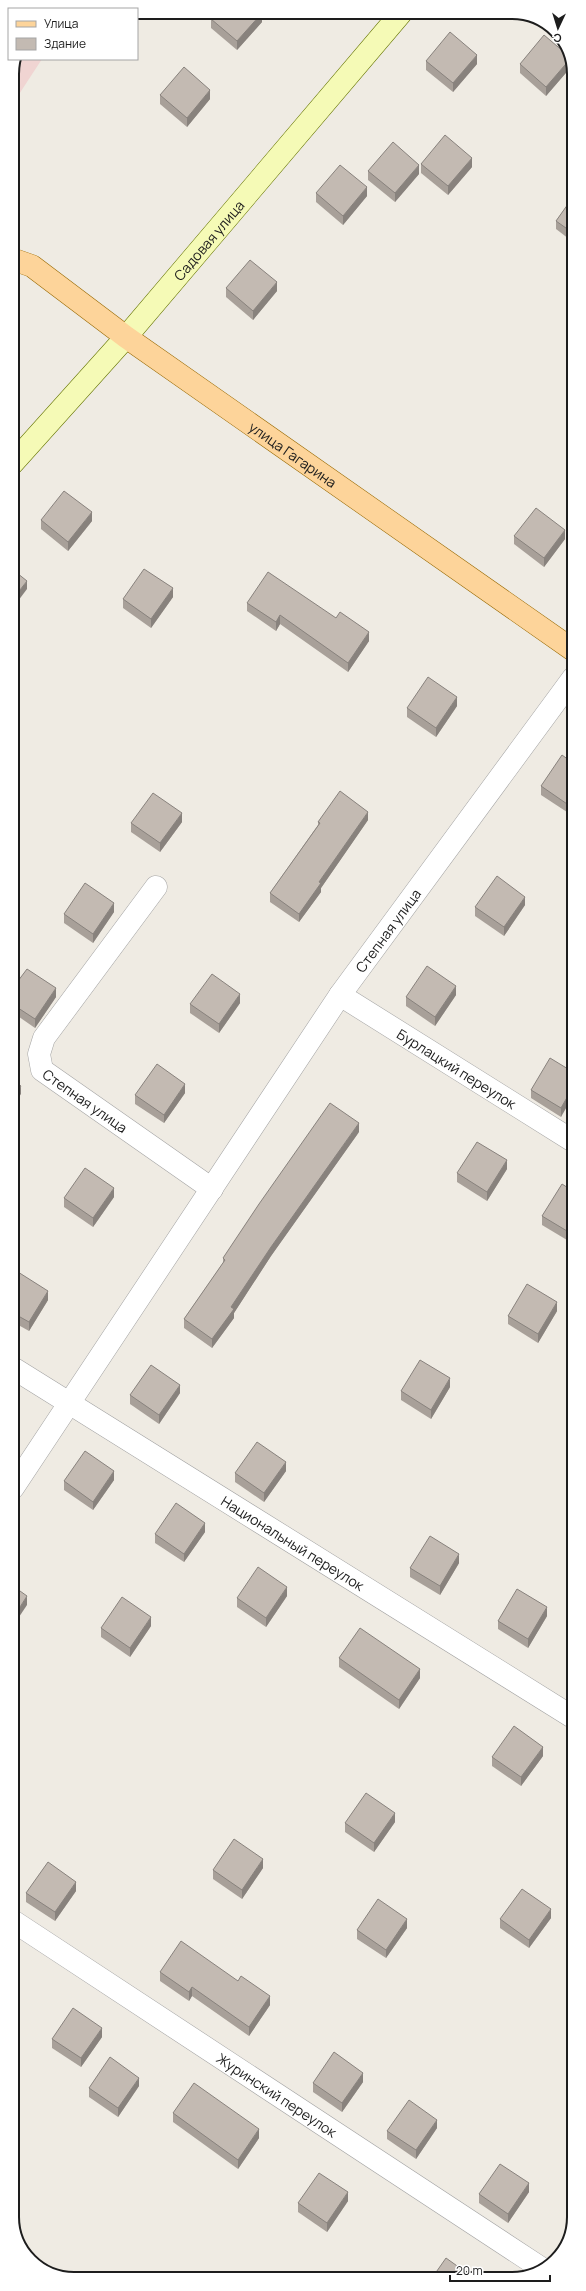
<svg xmlns="http://www.w3.org/2000/svg" width="586" height="2291" viewBox="0 0 586 2291" font-family="Manrope,sans-serif">
<rect width="100%" height="100%" fill="#efebe3"/>
<path fill="#f0d4d2" d="M18,59h24l-30,46v-31z"/>
<g fill="none" stroke-linecap="round" stroke-linejoin="round">
<g stroke="#a4a4a4" stroke-width="23">
<g id="street">
<path id="s1" d="M156,887l-112,151 -5,16 3,16 170,119"/>
<path id="s2" d="M340,995l233,146"/>
<path id="s3" d="M13,1368l561,350"/>
<path id="s4" d="M13,1488l327,-493 233,-317"/>
<path id="s5" d="M13,1921l528,347"/>
</g>
</g>
<g stroke="#667503" stroke-width="23">
<g id="secondary">
<path id="s6" d="M12,464l114,-127 276,-325"/>
</g>
</g>
<g stroke="#976800" stroke-width="23">
<g id="primary">
<path id="s7" d="M12,259l20,7 94,71 447,313"/>
</g>
</g>
<use href="#street" stroke="#fff" stroke-width="22"/>
<use href="#secondary" stroke="#f5fab6" stroke-width="22"/>
<use href="#primary" stroke="#fdd49a" stroke-width="22"/>
</g>
<g fill="#a8a099">
<path d="M211,19l51,3 -25,28 -26,-22z"/>
<path d="M426,61l51,3 -24,28 -27,-22z"/>
<path d="M520,64l51,3 -25,29 -26,-23z"/>
<path d="M160,95l50,4 -23,28 -27,-23z"/>
<path d="M421,164l51,3 -24,28 -27,-22z"/>
<path d="M368,171l51,3 -24,28 -27,-22z"/>
<path d="M316,193l51,3 -24,29 -27,-23z"/>
<path d="M573,197v45l-17,-13v-8z"/>
<path d="M226,288l51,3 -24,29 -27,-23z"/>
<path d="M41,520l51,1 -24,30 -27,-22z"/>
<path d="M514,536l51,3 -21,28 -30,-23z"/>
<path d="M173,597l-22,31 -28,-20v-9z"/>
<path d="M247,603l122,38 -21,31 -68,-48 -4,7 -29,-20z"/>
<path d="M457,706l-21,31 -29,-20v-9z"/>
<path d="M573,763l-3,51 -29,-19v-9z"/>
<path d="M368,820l-47,68v4l-22,30 -29,-20v-9l48,-68v-3z"/>
<path d="M182,822l-22,30 -29,-20v-9z"/>
<path d="M525,905l-21,31 -29,-20v-9z"/>
<path d="M114,912l-21,31 -29,-20v-9z"/>
<path d="M12,989l44,8 -21,31 -23,-16z"/>
<path d="M456,995l-21,31 -29,-20v-9z"/>
<path d="M240,1003l-21,30 -29,-20v-9z"/>
<path d="M573,1072l-12,45 -30,-19v-8z"/>
<path d="M185,1093l-21,30 -29,-19v-9z"/>
<path d="M359,1132l-88,124 -37,57v5l-22,30 -28,-20v-9l39,-56v-5z"/>
<path d="M507,1169l-20,32 -30,-19v-9z"/>
<path d="M573,1191v50l-1,2 -30,-18v-9z"/>
<path d="M114,1197l-21,30 -29,-20v-9z"/>
<path d="M13,1281l35,19 -19,31 -16,-9z"/>
<path d="M557,1311l-19,32 -30,-19v-8z"/>
<path d="M450,1387l-19,32 -30,-19v-9z"/>
<path d="M180,1393l-21,31 -29,-20v-9z"/>
<path d="M286,1471l-22,31 -29,-20v-9z"/>
<path d="M114,1480l-21,30 -29,-20v-9z"/>
<path d="M205,1532l-21,30 -29,-19v-9z"/>
<path d="M459,1563l-19,32 -30,-18v-9z"/>
<path d="M287,1596l-21,31 -29,-20v-9z"/>
<path d="M547,1616l-19,32 -30,-19v-8z"/>
<path d="M151,1626l-21,31 -29,-20v-9z"/>
<path d="M339,1658l81,20 -21,31 -60,-42z"/>
<path d="M543,1756l-22,30 -29,-20v-9z"/>
<path d="M395,1822l-21,30 -29,-20v-9z"/>
<path d="M263,1868l-21,31 -29,-20v-9z"/>
<path d="M76,1891l-21,30 -29,-19v-9z"/>
<path d="M551,1918l-22,30 -29,-20v-9z"/>
<path d="M407,1928l-21,30 -29,-19v-9z"/>
<path d="M160,1972l110,33 -21,31 -57,-40 -3,5 -29,-20z"/>
<path d="M102,2037l-21,30 -29,-19v-9z"/>
<path d="M363,2082l-21,30 -29,-20v-9z"/>
<path d="M139,2086l-21,31 -29,-20v-9z"/>
<path d="M173,2113l86,25 -21,31 -65,-47z"/>
<path d="M437,2128l-21,31 -29,-20v-8z"/>
<path d="M529,2192l-21,31 -29,-20v-9z"/>
<path d="M348,2201l-21,31 -29,-20v-9z"/>
</g>
<g fill="#88827d">
<path d="M262,13v9l-25,28v-9z"/>
<path d="M477,55v9l-24,28v-9z"/>
<path d="M571,58v9l-25,29v-9z"/>
<path d="M210,90v9l-23,28v-9z"/>
<path d="M472,158v9l-24,28v-9z"/>
<path d="M419,165v9l-24,28v-9z"/>
<path d="M367,187v9l-24,29v-9z"/>
<path d="M277,282v9l-24,29v-9z"/>
<path d="M92,512v9l-24,30v-9z"/>
<path d="M565,530v9l-21,28v-9z"/>
<path d="M27,581v8l-15,20v-9z"/>
<path d="M173,588v9l-22,31v-9z"/>
<path d="M280,615v9l-4,7v-9z"/>
<path d="M369,632v9l-21,31v-9z"/>
<path d="M457,697v9l-21,31v-9z"/>
<path d="M573,800v9l-3,5v-8z"/>
<path d="M368,812v8l-47,68v4l-22,30v-8l20,-32z"/>
<path d="M182,813v9l-22,30v-9z"/>
<path d="M525,897v8l-21,31v-9z"/>
<path d="M114,903v9l-21,31v-9z"/>
<path d="M456,986v9l-21,31v-9z"/>
<path d="M56,988v9l-21,31v-9z"/>
<path d="M240,994v9l-21,30v-9z"/>
<path d="M185,1084v9l-21,30v-8z"/>
<path d="M21,1086v8l-8,12v-9z"/>
<path d="M573,1087v9l-12,21v-9z"/>
<path d="M359,1123v9l-88,124 -37,57v5l-22,30v-9l19,-32 40,-60z"/>
<path d="M507,1160v9l-20,32v-9z"/>
<path d="M114,1188v9l-21,30v-9z"/>
<path d="M573,1232v9l-1,2v-9z"/>
<path d="M48,1291v9l-19,31v-9z"/>
<path d="M557,1302v9l-19,32v-9z"/>
<path d="M450,1378v9l-19,32v-9z"/>
<path d="M180,1385v8l-21,31v-9z"/>
<path d="M286,1462v9l-22,31v-9z"/>
<path d="M114,1471v9l-21,30v-8z"/>
<path d="M205,1523v9l-21,30v-8z"/>
<path d="M459,1554v9l-19,32v-9z"/>
<path d="M287,1587v9l-21,31v-9z"/>
<path d="M27,1596v9l-14,21v-8z"/>
<path d="M547,1607v9l-19,32v-9z"/>
<path d="M151,1617v9l-21,31v-9z"/>
<path d="M420,1669v9l-21,31v-9z"/>
<path d="M543,1747v9l-22,30v-9z"/>
<path d="M395,1813v9l-21,30v-9z"/>
<path d="M263,1859v9l-21,31v-9z"/>
<path d="M76,1882v9l-21,30v-9z"/>
<path d="M551,1909v9l-22,30v-8z"/>
<path d="M407,1919v9l-21,30v-8z"/>
<path d="M192,1987v9l-3,5v-9z"/>
<path d="M270,1996v9l-21,31v-9z"/>
<path d="M102,2028v9l-21,30v-9z"/>
<path d="M363,2073v9l-21,30v-9z"/>
<path d="M139,2078v8l-21,31v-9z"/>
<path d="M437,2120v8l-21,31v-9z"/>
<path d="M259,2129v9l-21,31v-9z"/>
<path d="M529,2183v9l-21,31v-9z"/>
<path d="M348,2192v9l-21,31v-9z"/>
</g>
<g fill="#c3bab2" stroke="#88827d">
<path d="M217,12h44l1,1 -25,28 -26,-22z"/>
<path d="M450,32l27,23 -24,28 -27,-22z"/>
<path d="M544,35l27,23 -25,29 -26,-23z"/>
<path d="M184,67l26,23 -23,28 -27,-23z"/>
<path d="M445,135l27,23 -24,28 -27,-22z"/>
<path d="M393,142l26,23 -24,28 -27,-22z"/>
<path d="M340,165l27,22 -24,29 -27,-23z"/>
<path d="M573,197v36l-17,-12z"/>
<path d="M250,260l27,22 -24,29 -27,-23z"/>
<path d="M64,491l28,21 -24,30 -27,-22z"/>
<path d="M536,508l29,22 -21,28 -30,-22z"/>
<path d="M12,569l15,12 -15,19z"/>
<path d="M144,569l29,19 -22,31 -28,-20z"/>
<path d="M268,572l68,46 4,-6 29,20 -21,31 -68,-48 -4,7 -29,-19z"/>
<path d="M428,677l29,20 -21,31 -29,-20z"/>
<path d="M562,755l11,8v37l-3,6 -29,-20z"/>
<path d="M340,791l28,21 -49,70 2,1 -22,31 -29,-21 50,-70 -2,-1z"/>
<path d="M153,793l29,20 -22,30 -29,-20z"/>
<path d="M497,876l28,21 -21,30 -29,-20z"/>
<path d="M85,883l29,20 -21,31 -29,-20z"/>
<path d="M427,966l29,20 -21,31 -29,-20z"/>
<path d="M27,969l29,19 -21,31 -23,-15v-15z"/>
<path d="M212,974l28,20 -21,30 -29,-20z"/>
<path d="M550,1058l23,14v15l-12,21 -30,-18z"/>
<path d="M157,1064l28,20 -21,31 -29,-20z"/>
<path d="M13,1080l8,6 -8,11z"/>
<path d="M330,1103l29,20 -88,124 -40,60 3,2 -22,30 -28,-20 41,-59 -2,-2 36,-54z"/>
<path d="M477,1142l30,18 -20,32 -30,-19z"/>
<path d="M85,1168l29,20 -21,30 -29,-20z"/>
<path d="M562,1184l11,7v41l-1,2 -30,-18z"/>
<path d="M18,1272l30,19 -19,31 -16,-9v-32z"/>
<path d="M527,1284l30,18 -19,32 -30,-18z"/>
<path d="M420,1360l30,18 -19,32 -30,-19z"/>
<path d="M151,1365l29,20 -21,30 -29,-20z"/>
<path d="M257,1442l29,20 -22,31 -29,-20z"/>
<path d="M85,1451l29,20 -21,31 -29,-21z"/>
<path d="M176,1503l29,20 -21,31 -29,-20z"/>
<path d="M430,1536l29,18 -19,32 -30,-18z"/>
<path d="M258,1567l29,20 -21,31 -29,-20z"/>
<path d="M13,1586l14,10 -14,22z"/>
<path d="M517,1589l30,18 -19,32 -30,-18z"/>
<path d="M122,1597l29,20 -21,31 -29,-20z"/>
<path d="M360,1628l60,41 -21,31 -60,-42z"/>
<path d="M514,1726l29,21 -22,30 -29,-20z"/>
<path d="M366,1793l29,20 -21,30 -29,-20z"/>
<path d="M234,1839l29,20 -21,31 -29,-20z"/>
<path d="M48,1862l28,20 -21,30 -29,-19z"/>
<path d="M522,1889l29,20 -22,31 -29,-21z"/>
<path d="M378,1899l29,20 -21,31 -29,-20z"/>
<path d="M181,1941l57,40 3,-5 29,20 -21,31 -57,-40 -3,5 -29,-20z"/>
<path d="M73,2008l29,20 -21,30 -29,-19z"/>
<path d="M334,2052l29,21 -21,30 -29,-20z"/>
<path d="M110,2057l29,21 -21,30 -29,-20z"/>
<path d="M194,2083l65,46 -21,31 -65,-47z"/>
<path d="M409,2100l28,20 -21,30 -29,-19z"/>
<path d="M500,2164l29,19 -21,31 -29,-20z"/>
<path d="M319,2173l29,19 -21,31 -29,-20z"/>
<path d="M446,2258l28,20h-42z"/>
</g>
<g text-anchor="middle" dominant-baseline="central" stroke-width="3.5" stroke-linejoin="round" paint-order="stroke">
<g font-size="14" fill="#1d1d1d" stroke="#fff">
<text stroke="none"><textPath href="#s6" startOffset="298">Садовая улица</textPath></text>
<text stroke="none"><textPath href="#s7" startOffset="343">улица Гагарина</textPath></text>
<text stroke="none"><textPath href="#s4" startOffset="672">Степная улица</textPath></text>
<text stroke="none"><textPath href="#s2" startOffset="138">Бурлацкий переулок</textPath></text>
<text stroke="none"><textPath href="#s1" startOffset="274">Степная улица</textPath></text>
<text stroke="none"><textPath href="#s3" startOffset="330">Национальный переулок</textPath></text>
<text stroke="none"><textPath href="#s5" startOffset="316">Журинский переулок</textPath></text>
</g>
</g>
<path d="M0 0H586V2291H0ZM74 19H512A55 55 0 0 1 567 74V2217A55 55 0 0 1 512 2272H74A55 55 0 0 1 19 2217V74A55 55 0 0 1 74 19Z" fill="#fff" fill-rule="evenodd"/>
<path fill="none" stroke="#1d1d1d" stroke-width="2" d="M74 19H512A55 55 0 0 1 567 74V2217A55 55 0 0 1 512 2272H74A55 55 0 0 1 19 2217V74A55 55 0 0 1 74 19Z"/>
<rect x="8" y="8" width="130" height="52" fill="#ffffff" stroke="#a5a5a5"/>
<rect x="16" y="21" width="20" height="6" fill="#fdd49a" stroke="#a5a5a5"/>
<text x="44" y="28" font-size="12" fill="#1d1d1d">Улица</text>
<rect x="16" y="38" width="20" height="12" fill="#c3bab2" stroke="#a5a5a5"/>
<text x="44" y="48" font-size="12" fill="#1d1d1d">Здание</text>
<g transform="translate(558 28) rotate(184)" stroke="#ffffff" stroke-width="3" paint-order="stroke">
<path d="M0-3L7 15L0 10L-7 15Z" fill="#1d1d1d"/>
<text y="-6" font-size="11" font-weight="bold" text-anchor="middle" fill="#1d1d1d">С</text>
</g>
<path d="M450 2275v6h100v-6" fill="none" stroke="#1d1d1d" stroke-width="2"/>
<text x="456" y="2275" font-size="12" fill="#1d1d1d" stroke="#ffffff" stroke-width="3" paint-order="stroke">20 m</text>
</svg>
